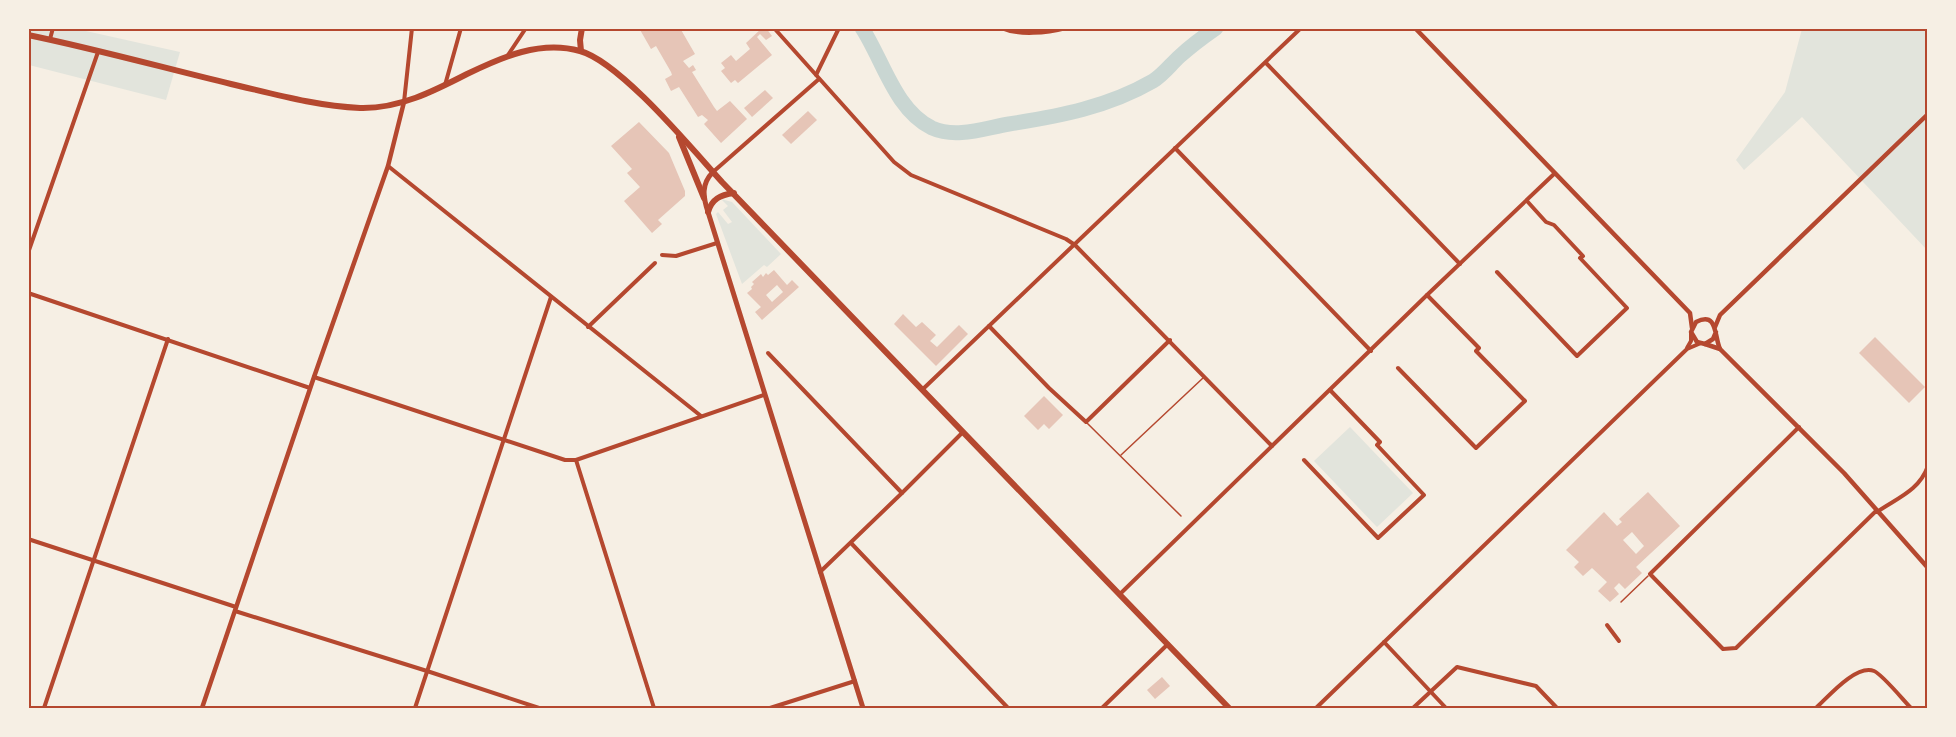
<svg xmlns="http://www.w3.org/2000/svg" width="1956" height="737" viewBox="0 0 1956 737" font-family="Raleway,sans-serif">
<rect width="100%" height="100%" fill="#f6efe4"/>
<g fill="#e2e4dc">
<path d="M29,29h48l103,23 -14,48 -137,-35z"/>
<path d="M1802,29h125v221l-125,-133 -58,53 -8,-10 49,-68z"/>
<path d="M721,199l11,3 49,52 -14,13 -3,-2 -22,19 -26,-70 2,-2 10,12 4,-2 -9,-12 5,-4z"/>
<path d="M1350,427l63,66 -36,34 -63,-66z"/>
</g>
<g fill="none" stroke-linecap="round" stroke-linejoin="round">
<path stroke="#c9d6d2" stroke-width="15" d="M862,28c21,32 33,82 70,100 24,11 53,0 77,-4 51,-8 99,-17 144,-43 10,-6 18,-17 27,-25 11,-10 23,-19 36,-28"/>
</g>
<g fill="#e6c5b7" fill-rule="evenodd">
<path d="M639,28h41l15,26 -12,7 6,7 4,-3 3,5 -4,2 22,35 3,4 13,-10 17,18 -26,24 -17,-19 4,-4 -6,-5 -4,2 -19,-30 -8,4 -6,-12 7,-4 -1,-3 -15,-26 -5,3z"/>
<path d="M762,28h4l6,8 -6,4 -6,-6 -3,3 15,18 -34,28 -3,-3 -4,3 -10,-12 4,-3 -4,-5 10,-8 5,6 14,-12 -4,-6z"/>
<path d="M765,90l8,8 -21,19 -8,-9z"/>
<path d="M808,111l9,9 -26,24 -9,-9z"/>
<path d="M639,122l30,31 16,38v5l-27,24 4,4 -10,9 -28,-32 16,-14 -13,-14 5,-4 -21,-23z"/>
<path d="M774,270l13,15 5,-5 7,7 -37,33 -7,-8 6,-5 -14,-14 5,-4 -1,-2 3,-3 -2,-2 9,-8 2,3 3,-4 2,2zM777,285l6,7 -11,10 -6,-7z"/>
<path d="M903,314l13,13 6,-5 14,13 -6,6 7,6 22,-22 9,9 -32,32 -42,-42z"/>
<path d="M1875,337l50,50 -16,16 -50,-50z"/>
<path d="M1044,396l19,19 -14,14 -5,-5 -6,6 -14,-14z"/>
<path d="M1648,492l32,34 -44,41 6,6 -17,16 -6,-6 -5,5 5,6 -9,8 -12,-11 9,-9 -15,-14 -9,8 -9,-9 5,-5 -13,-12 38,-38 13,14 5,-4 -3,-3zM1632,532l12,14 -8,8 -13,-14z"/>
<path d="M1162,677l8,9 -15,13 -8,-9z"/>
</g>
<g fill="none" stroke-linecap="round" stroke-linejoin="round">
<g stroke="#b5482f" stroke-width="1.5">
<path d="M1087,423l94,93"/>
<path d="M1121,455l82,-77"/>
<path d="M1621,602l27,-26"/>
</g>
<g stroke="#b5482f" stroke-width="4">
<path d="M774,28l120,134 17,13 155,64 9,6 197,201"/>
<path d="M1001,28c18,8 46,5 65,0"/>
<path d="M50,39l3,-11"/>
<path d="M508,55l18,-27"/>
<path d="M1266,63l194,201"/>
<path d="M816,75l23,-47"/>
<path d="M445,85l16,-57"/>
<path d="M404,102l8,-74"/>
<path d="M1175,148l196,203"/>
<path d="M388,166l313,250"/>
<path d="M713,172l106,-93"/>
<path d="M28,253l70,-201"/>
<path d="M662,255l14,1 41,-13"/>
<path d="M1497,272l80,84 50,-48 -47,-50 3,-2 -29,-31 -8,-3 -19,-21"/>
<path d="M28,293l282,95"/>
<path d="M989,326l60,62 37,34 84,-82"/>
<path d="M588,327l67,-64"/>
<path d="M1687,348l4,-7v-8"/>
<path d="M768,353l134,140"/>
<path d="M1398,368l78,80 49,-47 -49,-50 3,-3 -52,-53"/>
<path d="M314,377l251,83h11l188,-65"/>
<path d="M923,389l378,-361"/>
<path d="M1799,427l-149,147 73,75 13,-1 140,-137"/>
<path d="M576,460l78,248"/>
<path d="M1304,460l74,78 46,-43 -47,-50 3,-3 -50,-52"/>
<path d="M1877,512c20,-14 42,-21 51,-46"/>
<path d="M28,539l208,68"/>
<path d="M851,543l157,165"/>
<path d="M820,572l82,-79 61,-61"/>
<path d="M1120,594l307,-299 127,-121"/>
<path d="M235,611l192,60 112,37"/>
<path d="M1607,625l12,16"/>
<path d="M1384,642l62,66"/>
<path d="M44,708l124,-369"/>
<path d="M415,708l136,-411"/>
<path d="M770,708l85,-27"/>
<path d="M1102,708l66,-64"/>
<path d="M1316,708l371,-359 14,-6"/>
<path d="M1413,708l44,-41 79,19 21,22"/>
<path d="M1816,708c12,-11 40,-44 58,-37 8,3 30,30 37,37"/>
</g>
<g stroke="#b5482f" stroke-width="4.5">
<path d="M1415,28l275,285 2,15"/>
<path d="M1715,327l5,-12 208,-201"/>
<path d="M1716,332l-3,7 -8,5 -8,-2 -6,-10 5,-10c22,-11 18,14 24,27"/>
<path d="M1705,344l15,5 124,124 84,95"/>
<path d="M202,708l112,-331 74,-211 16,-64"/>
</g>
<path stroke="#b5482f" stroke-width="5" d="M713,172c-12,12 -10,25 -5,40l155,496"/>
<g stroke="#b5482f" stroke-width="6">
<path d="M28,35c68,14 136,33 203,49 43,10 85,22 129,24 39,1 74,-17 107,-34 35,-17 73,-34 113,-23 40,11 112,98 142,131l507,526"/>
<path d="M581,51l-1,-11 2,-12"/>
<path d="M679,137l25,61"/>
<path d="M708,212c4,-13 12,-17 26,-19"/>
</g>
</g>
<rect width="1956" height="737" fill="none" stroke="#f6efe4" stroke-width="60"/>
<rect x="30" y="30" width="1896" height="677" fill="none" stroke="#b5482f" stroke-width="2"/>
</svg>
